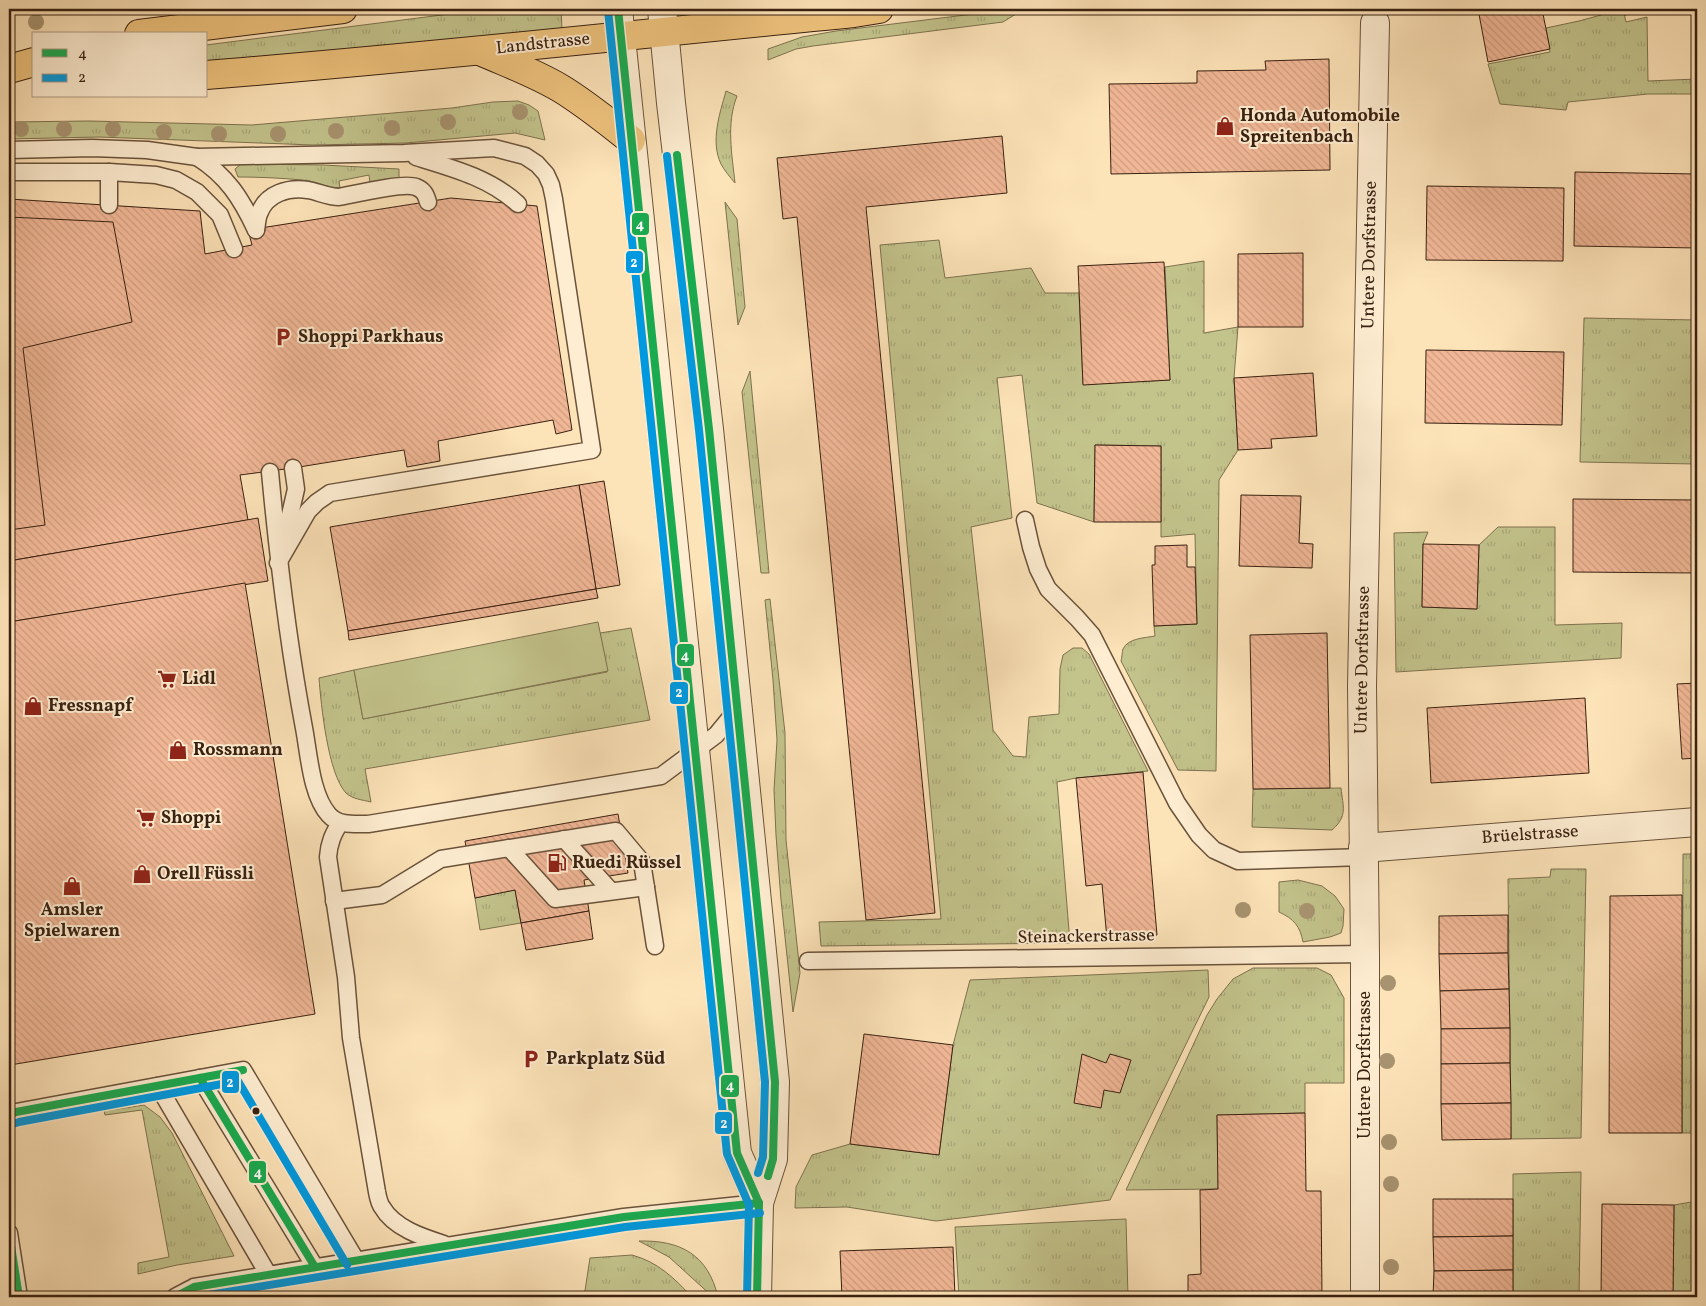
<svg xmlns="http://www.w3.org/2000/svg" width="1706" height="1306" viewBox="0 0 1706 1306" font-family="Vollkorn,serif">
<defs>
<pattern id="grass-tufts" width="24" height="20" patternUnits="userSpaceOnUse" patternTransform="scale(1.25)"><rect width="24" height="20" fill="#c3c38c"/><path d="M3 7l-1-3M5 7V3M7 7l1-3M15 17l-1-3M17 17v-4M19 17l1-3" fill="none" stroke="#a8a778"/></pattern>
<pattern id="building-back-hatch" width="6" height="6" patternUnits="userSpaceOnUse" patternTransform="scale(1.25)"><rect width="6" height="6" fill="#f1b796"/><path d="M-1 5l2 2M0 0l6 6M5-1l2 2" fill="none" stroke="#cf9d80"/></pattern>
</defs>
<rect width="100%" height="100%" fill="#fde3b8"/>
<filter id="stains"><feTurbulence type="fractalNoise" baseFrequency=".004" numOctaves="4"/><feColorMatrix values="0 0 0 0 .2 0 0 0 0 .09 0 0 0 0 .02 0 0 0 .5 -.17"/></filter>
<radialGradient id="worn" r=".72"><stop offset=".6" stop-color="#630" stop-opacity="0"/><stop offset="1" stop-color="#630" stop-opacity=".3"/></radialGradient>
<g fill="url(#grass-tufts)" stroke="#7e724e">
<path d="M489,9h72l1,20 -356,34v-18z"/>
<path d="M1014,9h10l-21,13 -190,24 -17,3 -28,11v-11l34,-12 34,-6z"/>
<path d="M1623,9l3,13 21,-5 1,64 49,-2v15h-49l-80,8 -2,8 -66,-6 -12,-40 62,-12 -4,-24 33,-7z"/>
<path d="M726,91l11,5c-11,28 -5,58 -2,87 -5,-6 -11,-13 -14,-19 -11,-23 -1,-51 5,-73z"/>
<path d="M518,101l11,4 9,6 7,29 -30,-7 -109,10 -93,2 -214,-8 -90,2v-17l80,-1 163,4 200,-17 41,-6z"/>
<path d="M241,164l82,1 76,4v9l-29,5 -1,-8 -30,6 1,7c-12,0 -25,-7 -38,-8 -21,-2 -43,-3 -64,-3l-3,-8z"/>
<path d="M725,202l12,17 8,88 -7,18z"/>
<path d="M939,240l6,38 86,-10 14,25h34l4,91 87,-4 -5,-113 39,-6v72l34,-6 -4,51 4,72 -19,30 -3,291 -38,-1 -57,-109c1,-3 1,-9 2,-12 5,-11 22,-11 32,-13l-1,-10 43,-2 -2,-90 -34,3v-91l-66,-1 -1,77 -57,-19 -15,-128 -25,3 15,140 -41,9 22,203 20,26 13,1 3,-40 30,-3 1,-45 3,-14 10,-7h9l7,6 59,117 -72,7 -19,4 13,161 -249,3 -2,-24 122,-3 -61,-674z"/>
<path d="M1584,318l113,2v144l-117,-2z"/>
<path d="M750,371l19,202h-8l-19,-181z"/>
<path d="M1498,527h57v98l67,-2 -1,35 -225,14 -2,-139 34,-1 -5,12 -1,63 55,2 2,-64z"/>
<path d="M770,599l15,134 1,107 14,133 -7,39 -12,-112 -5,-65 -2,-45 3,-50 -4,-60 -8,-80z"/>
<path d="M631,628l19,92 -285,49 6,33c-8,-2 -19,-3 -25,-9 -18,-19 -25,-88 -27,-115l35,-8 9,49 244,-47 -7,-39z"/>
<path d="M1341,788c2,19 7,28 -9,42l-80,-3 1,-38z"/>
<path d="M1683,854h14v279h-15z"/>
<path d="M1551,869h35l-5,269 -70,1 -3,-260 42,-2z"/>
<path d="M1298,880l24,6 13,10 9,13 -1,17 -2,7 -11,4 -27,5c-3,-16 -9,-23 -24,-30v-30z"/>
<path d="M515,890l6,33 -41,7 -5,-32z"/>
<path d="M1253,968h64l14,7 13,23v85h-39v30l-88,2 1,74 -92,1 81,-175 10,-16 16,-20z"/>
<path d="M1208,970l1,27 -99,203 -174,21 -89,-14 -52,1 1,-21 16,-32 38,-11 89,11 14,-110 17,-65z"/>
<path d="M144,1105l16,12 12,16 62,123 -57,9 -39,9v-11l31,-6 -27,-147 -37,5 -1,-4z"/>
<path d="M1581,1172l-2,125h-66v-123z"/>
<path d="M1697,1201v96h-24l1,-92z"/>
<path d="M1126,1219l2,78h-169l-4,-70z"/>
<path d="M639,1241c42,-1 69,14 79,56h-5l-44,-40z"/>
<path d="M632,1255c26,7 42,23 60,42h-108l6,-39z"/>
</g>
<path fill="#c3c38c" stroke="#7e724e" d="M598,622l10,49 -245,48 -9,-49z"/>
<g fill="url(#building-back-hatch)" stroke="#392111">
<path d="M1478,9h92l-27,5 7,35 -62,13z"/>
<path d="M1624,9h34l-33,6z"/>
<path d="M1329,59l1,111 -219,4 -2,-90 88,-1v-12l69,-1 -1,-9z"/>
<path d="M1002,136l5,57 -141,14 69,706 -69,7 -69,-703 -14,2 -6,-61z"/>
<path d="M1575,172l122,2v74l-123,-2z"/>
<path d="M1427,186l137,2 -1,73 -137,-1z"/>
<path d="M451,198l86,8 35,224 -16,4 -3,-14 -115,21 2,20 -33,6 -3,-17 -111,18 -53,7 8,45 -239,41v-362l191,12 5,43 47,-9 -4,-15z"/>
<path d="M9,217l104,5 19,100 -109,26 22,177 -36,5z"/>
<path d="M1303,253v74h-65v-73z"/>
<path d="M1164,262l6,118 -87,5 -5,-119z"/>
<path d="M1426,350l138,2 -2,73 -137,-2z"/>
<path d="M1313,373l4,63 -46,3 1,9 -34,2 -4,-72z"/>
<path d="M1095,445l66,1v76h-67z"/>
<path d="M604,481l16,104 -24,4 -17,-104z"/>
<path d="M579,485l17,104 -248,42 -18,-104z"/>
<path d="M1241,495l60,1 -2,47 14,1 -1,24 -73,-2z"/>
<path d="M1573,499l124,1v73l-124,-1z"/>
<path d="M258,518l10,63 -259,41v-61z"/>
<path d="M1423,544l56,1 -2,64 -55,-2z"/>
<path d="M1187,545v22h8l2,57 -43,2 -2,-61h3v-19z"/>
<path d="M245,583l70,431 -305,51 -1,2v-445z"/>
<path d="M596,589l2,9 -249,42 -1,-9z"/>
<path d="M1327,633l3,155 -77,1 -3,-154z"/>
<path d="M1697,683v75l-15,1 -5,-75z"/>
<path d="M1585,698l4,75 -158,10 -4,-75z"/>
<path d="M1143,772l14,163 -50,4 -5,-55 -16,2 -10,-108z"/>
<path d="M618,814l10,59 -44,7 5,31 -68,12 -6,-33 -40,8 -10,-57z"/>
<path d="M1682,895v238h-73l1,-237z"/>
<path d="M589,911l4,28 -67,11 -5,-27z"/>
<path d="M1508,915v38l-69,1v-38z"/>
<path d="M1508,953l1,36 -69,2 -1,-37z"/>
<path d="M1509,989l1,39 -69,1 -1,-38z"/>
<path d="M1510,1028v35l-69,1v-35z"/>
<path d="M864,1034l89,11 -14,110 -89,-11z"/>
<path d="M1082,1054l24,9 4,-9 21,6 -11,33 -16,-3 -3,18 -27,-5z"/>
<path d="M1510,1063l1,40 -70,1v-40z"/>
<path d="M1511,1103v36l-69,1 -1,-36z"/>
<path d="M1305,1113l1,78h15l1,106h-134v-22l13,-1 -1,-84 18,-1 -1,-74z"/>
<path d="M1433,1199h80v37l-80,1z"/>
<path d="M1602,1204l72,1 -1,92h-72z"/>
<path d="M1513,1236v34l-79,1 -1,-34z"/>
<path d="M953,1247l2,50h-113l-2,-46z"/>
<path d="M1513,1270v27h-80l1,-26z"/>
</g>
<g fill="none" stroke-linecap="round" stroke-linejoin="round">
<g stroke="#6a523b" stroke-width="19">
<g id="service">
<path d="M9,150l83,-2 55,2 50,7 207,-4 90,-5 31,8 12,8 9,10 5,11 3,14 38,251 -262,43 -13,9 -9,9 -30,52"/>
<path d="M197,157c30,19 44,41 59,73"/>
<path d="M416,157c36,11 74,21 102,47"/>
<path d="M9,172h100l47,3 20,5 21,12 23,23 14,34"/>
<path d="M109,172v33"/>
<path d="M256,230c1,-5 1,-11 3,-16 7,-21 30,-27 49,-24 11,2 20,7 31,7 16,-3 65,-15 77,-10 8,3 10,8 12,15"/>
<path d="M270,472c8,86 18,171 34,256 5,26 7,67 25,87 10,11 25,9 39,9l293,-48 55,-41 14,-17 6,-12"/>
<path d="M1025,520l6,27 7,22 10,20 29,29 15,17 85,168 22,32 15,15 24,11 126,-4"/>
<path d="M284,541l12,-52 -3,-21"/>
<path d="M340,823c-7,11 -11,20 -12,34l18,120 5,61 26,154c1,5 2,11 5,15 12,21 40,30 62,37"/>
<path d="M564,839l47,52"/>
<path d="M509,848l46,51 91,-12"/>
<path d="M334,901l48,-6 59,-36 175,-28 26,31 13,84"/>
<path d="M808,961l557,-7"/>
<path d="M200,1078l115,189"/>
<path d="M158,1086l110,188"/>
<path d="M9,1115l7,-3 227,-42 113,190"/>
<path d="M9,1233l10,64"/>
<path d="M175,1297l19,-10 430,-70 135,-14"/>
</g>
</g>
<g stroke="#6a523b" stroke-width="30">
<g id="minor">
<path d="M1363,848l334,-26"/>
<path d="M1365,1297v-343l-3,-268 13,-663"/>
</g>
</g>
<g stroke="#6a523b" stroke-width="30">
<g id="tertiary">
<path d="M618,9l119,1144 22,50"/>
<path d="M662,9l9,94 38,326 28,272 38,381 -2,77 -14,44 -2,94"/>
</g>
</g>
<g stroke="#392111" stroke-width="30">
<g id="primary">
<path d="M139,34l204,-25"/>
<path d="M480,51c27,12 55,22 80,37 25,15 48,34 71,52"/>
<path d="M9,69l25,-7"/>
<path d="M206,75c217,-17 432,-41 648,-62l25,-4"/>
</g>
</g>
<use href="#service" stroke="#feedd1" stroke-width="16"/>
<use href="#minor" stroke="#feedd1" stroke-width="28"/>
<use href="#tertiary" stroke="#feedd1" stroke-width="28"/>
<use href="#primary" stroke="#eec27c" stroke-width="28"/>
<g stroke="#feedd1" stroke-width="11">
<g id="bus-1">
<path d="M618,9l119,1144 22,50 -2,94"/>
<path d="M677,155l32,274 66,653 -2,77 -5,17"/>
<path d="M200,1078l115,189"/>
<path d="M9,1115l7,-3 227,-42"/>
<path d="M9,1233l10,64"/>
<path d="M175,1297l19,-10 430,-70 135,-14"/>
</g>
</g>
<g stroke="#feedd1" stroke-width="11">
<g id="bus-2">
<path d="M608,10l119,1144 22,51 -2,92"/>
<path d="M667,156l32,274 66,652 -2,75 -5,16"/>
<path d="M13,1124l6,-2 219,-41 109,184"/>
<path d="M196,1297l429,-70 135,-14"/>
</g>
</g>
<use href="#bus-1" stroke="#1aaa50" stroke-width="8"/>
<use href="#bus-2" stroke="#0099df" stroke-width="8"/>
</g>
<g fill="#a89370">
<circle cx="36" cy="22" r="8"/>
<circle cx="520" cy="112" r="8"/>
<circle cx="448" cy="122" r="8"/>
<circle cx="392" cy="128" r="8"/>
<circle cx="21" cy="129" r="8"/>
<circle cx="64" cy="129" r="8"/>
<circle cx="113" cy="129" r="8"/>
<circle cx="336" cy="131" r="8"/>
<circle cx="164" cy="132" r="8"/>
<circle cx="219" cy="134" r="8"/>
<circle cx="278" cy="134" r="8"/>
<circle cx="1243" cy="910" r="8"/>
<circle cx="1307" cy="911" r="8"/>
<circle cx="1388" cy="983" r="8"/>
<circle cx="1387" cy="1061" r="8"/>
<circle cx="1389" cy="1142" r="8"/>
<circle cx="1391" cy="1184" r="8"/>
<circle cx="1391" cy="1267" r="8"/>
</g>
<defs>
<g id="shop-bare" transform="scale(1.5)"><path d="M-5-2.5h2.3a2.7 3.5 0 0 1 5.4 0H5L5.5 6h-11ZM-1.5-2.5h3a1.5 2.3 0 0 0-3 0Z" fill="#8f2418" stroke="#feedd1" stroke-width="2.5" paint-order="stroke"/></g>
<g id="parking-bare" transform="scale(1.5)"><path d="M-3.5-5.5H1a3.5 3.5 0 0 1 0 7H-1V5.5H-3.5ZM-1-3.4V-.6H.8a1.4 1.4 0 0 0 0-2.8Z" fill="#8f2418" stroke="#feedd1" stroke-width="2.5" paint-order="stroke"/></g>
<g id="supermarket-bare" transform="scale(1.5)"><path d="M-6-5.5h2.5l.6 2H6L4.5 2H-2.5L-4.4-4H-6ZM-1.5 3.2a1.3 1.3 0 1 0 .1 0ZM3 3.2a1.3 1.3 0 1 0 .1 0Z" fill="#8f2418" stroke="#feedd1" stroke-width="2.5" paint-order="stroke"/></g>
<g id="fuel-bare" transform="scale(1.5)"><path d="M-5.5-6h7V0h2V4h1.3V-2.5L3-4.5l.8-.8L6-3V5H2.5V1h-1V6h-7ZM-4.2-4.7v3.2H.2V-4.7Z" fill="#8f2418" stroke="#feedd1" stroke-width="2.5" paint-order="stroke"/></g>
</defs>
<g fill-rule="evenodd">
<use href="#shop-bare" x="1225" y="126"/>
<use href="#parking-bare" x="283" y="337"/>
<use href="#supermarket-bare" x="167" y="679"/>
<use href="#shop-bare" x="33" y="706"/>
<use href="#shop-bare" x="178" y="750"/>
<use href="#supermarket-bare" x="146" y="818"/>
<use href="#fuel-bare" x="557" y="863"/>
<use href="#shop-bare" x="142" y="874"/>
<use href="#shop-bare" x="72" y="886"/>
<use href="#parking-bare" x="531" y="1059"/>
</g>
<circle fill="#392111" stroke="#feedd1" stroke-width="2" cx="256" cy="1111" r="4.5"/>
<g text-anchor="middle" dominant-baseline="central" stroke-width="4" stroke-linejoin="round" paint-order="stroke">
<g font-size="18" fill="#392111" stroke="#feedd1">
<text transform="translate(543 44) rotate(-6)">Landstrasse</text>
<text transform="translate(1370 255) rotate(-89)">Untere Dorfstrasse</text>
<text transform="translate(1363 660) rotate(-89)">Untere Dorfstrasse</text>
<text transform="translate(1530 835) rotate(-4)">Brüelstrasse</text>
<text transform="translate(1086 937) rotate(-1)">Steinackerstrasse</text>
<text transform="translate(1365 1065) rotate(-90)">Untere Dorfstrasse</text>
</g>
<g font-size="18" font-weight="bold" fill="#392111" stroke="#feedd1" text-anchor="start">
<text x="1240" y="116">Honda Automobile<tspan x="1240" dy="21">Spreitenbach</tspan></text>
<text x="298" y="337">Shoppi Parkhaus</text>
<text x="182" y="679">Lidl</text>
<text x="48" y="706">Fressnapf</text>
<text x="193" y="750">Rossmann</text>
<text x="161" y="818">Shoppi</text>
<text x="572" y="863">Ruedi Rüssel</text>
<text x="157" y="874">Orell Füssli</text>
<text x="72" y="910" text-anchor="middle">Amsler<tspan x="72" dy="21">Spielwaren</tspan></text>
<text x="546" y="1059">Parkplatz Süd</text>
</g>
</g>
<g stroke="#feedd1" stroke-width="2">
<rect x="631" y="212" width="19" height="24" rx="5" fill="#1aaa50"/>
<rect x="625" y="250" width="19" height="24" rx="5" fill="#0099df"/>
<rect x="676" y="643" width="19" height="24" rx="5" fill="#1aaa50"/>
<rect x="669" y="681" width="20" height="24" rx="5" fill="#0099df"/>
<rect x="221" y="1070" width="19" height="24" rx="5" fill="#0099df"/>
<rect x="720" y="1074" width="20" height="24" rx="5" fill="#1aaa50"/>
<rect x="714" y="1111" width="19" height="24" rx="5" fill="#0099df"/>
<rect x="248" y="1160" width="19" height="24" rx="5" fill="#1aaa50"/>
</g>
<g font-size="14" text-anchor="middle" font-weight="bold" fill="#fff">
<text x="640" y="229">4</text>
<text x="634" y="267">2</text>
<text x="685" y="660">4</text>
<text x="679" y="697">2</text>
<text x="230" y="1087">2</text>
<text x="730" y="1090">4</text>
<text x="724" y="1128">2</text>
<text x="258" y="1177">4</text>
</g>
<rect width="1706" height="1306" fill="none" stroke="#fde3b8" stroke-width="30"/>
<rect x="10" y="10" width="1686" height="1286" fill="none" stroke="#392111" stroke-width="2.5"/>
<rect x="15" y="15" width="1676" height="1276" fill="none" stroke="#392111"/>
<rect x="32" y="32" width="175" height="65" fill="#feedd1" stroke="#af9b84"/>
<rect x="42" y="49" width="25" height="8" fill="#1aaa50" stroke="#af9b84"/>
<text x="78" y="58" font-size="15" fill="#392111">4</text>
<rect x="42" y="74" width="25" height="8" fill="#0099df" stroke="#af9b84"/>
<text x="78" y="82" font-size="15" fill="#392111">2</text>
<rect width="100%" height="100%" filter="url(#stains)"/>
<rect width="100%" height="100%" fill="url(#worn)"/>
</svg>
